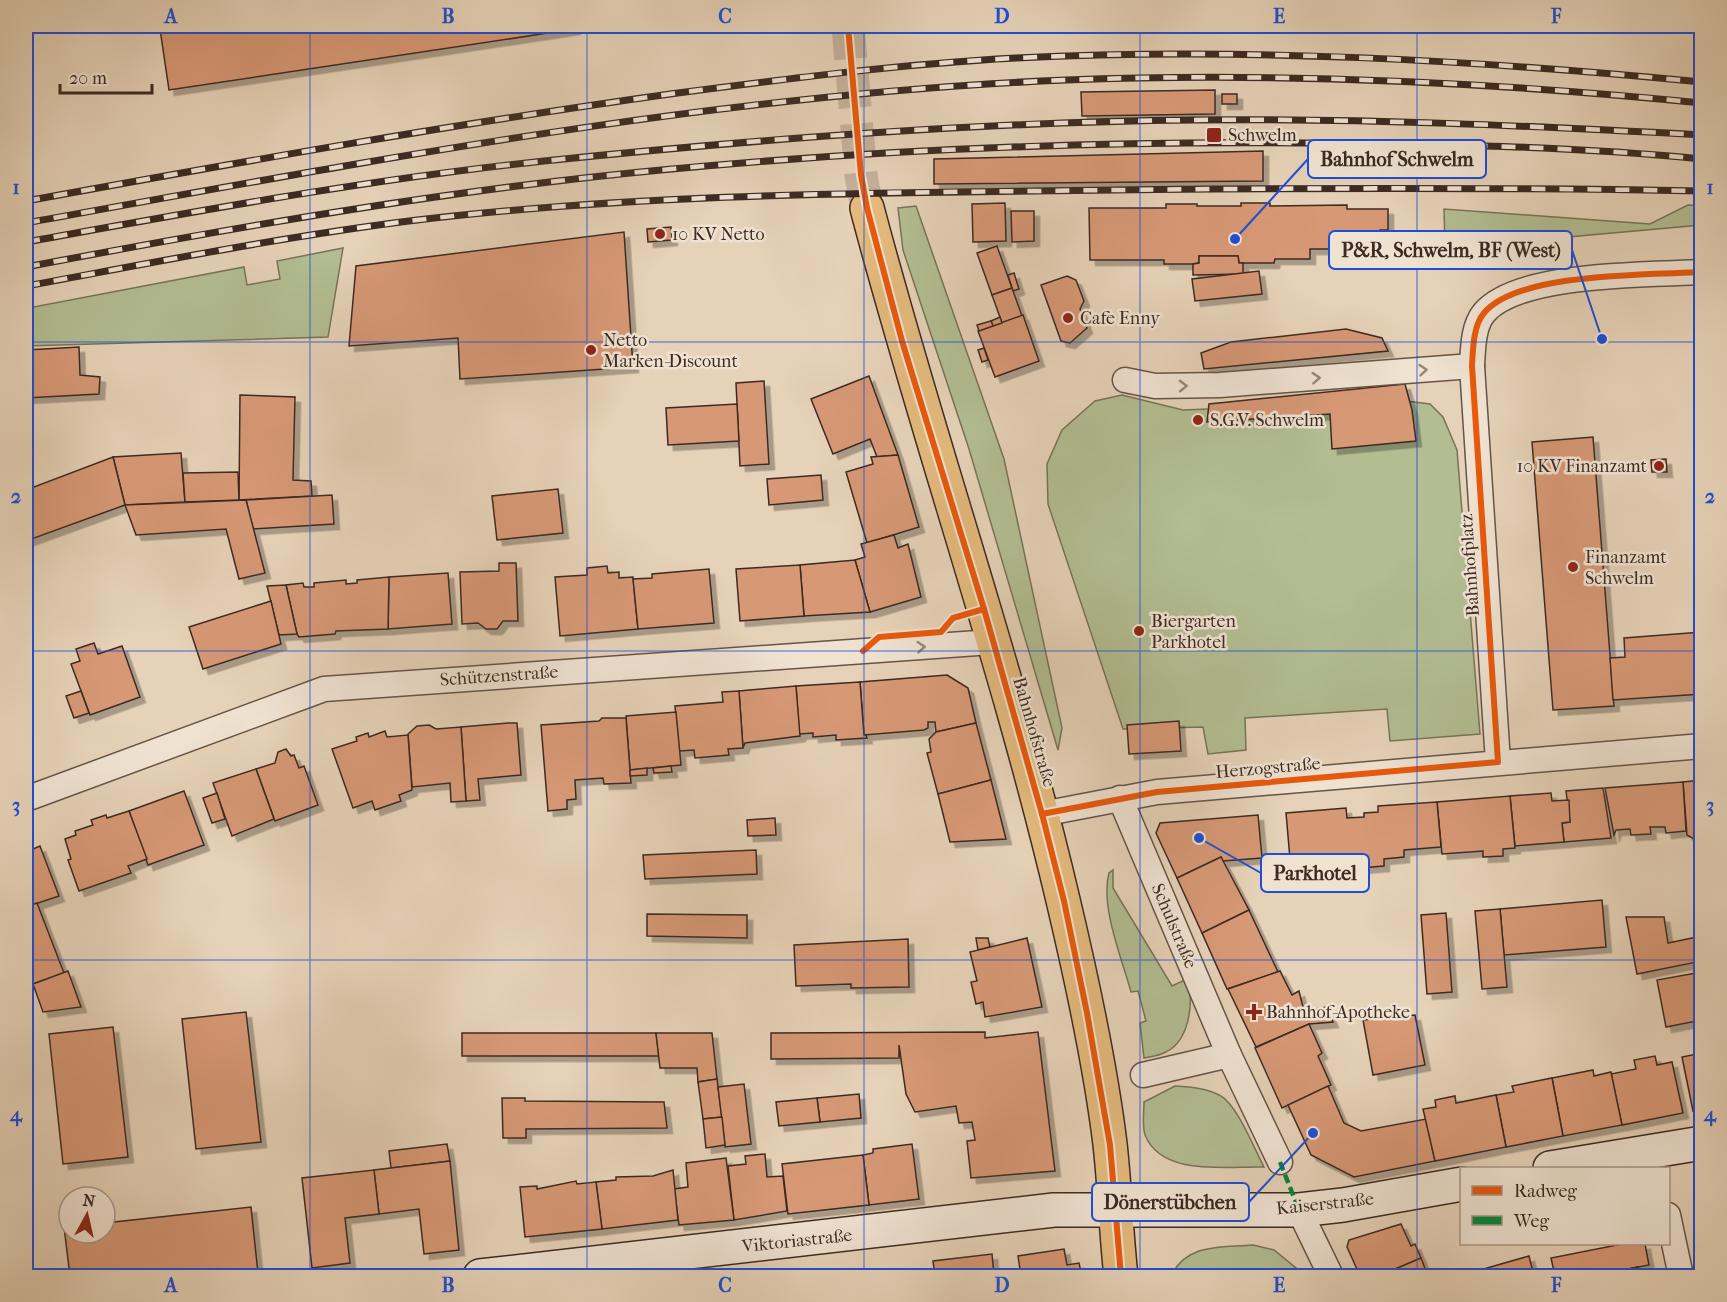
<svg xmlns="http://www.w3.org/2000/svg" width="1727" height="1302" viewBox="0 0 1727 1302" font-family="'IM FELL French Canon',serif">
<defs>
<filter id="shadow"><feDropShadow dx="5.5" dy="5.5" stdDeviation="0" flood-color="#0004"/></filter>
</defs>
<rect width="100%" height="100%" fill="#e6d2b8"/>
<filter id="stains"><feTurbulence type="fractalNoise" baseFrequency=".00333" numOctaves="4"/><feColorMatrix values="0 0 0 0 .2 0 0 0 0 .09 0 0 0 0 .02 0 0 0 .5 -.17"/></filter>
<radialGradient id="worn" r=".72"><stop offset=".6" stop-color="#630" stop-opacity="0"/><stop offset="1" stop-color="#630" stop-opacity=".3"/></radialGradient>
<g fill="#b2bd92" stroke="#77745a" stroke-width="1.5">
<path d="M1688,205l13,1v19l-256,23 -1,-39 206,15z"/>
<path d="M916,206l88,253 58,269 -4,22 -89,-301 -66,-199 -5,-42z"/>
<path d="M343,248l-15,89 -302,9v-21l5,-1 -3,-16 216,-41 3,18 33,-6 -3,-18z"/>
<path d="M1122,395l61,15 223,-9 24,3 13,13 14,33 23,284 -90,7 -3,-32 -142,9 1,32 -38,4 -5,-27 -80,2 -75,-225 -1,-40 15,-34 33,-29z"/>
<path d="M1113,870v18l59,98 15,-7c7,21 3,56 -16,70 -8,6 -17,7 -27,9l-4,-35 6,-2 -8,-30 -7,1c-9,-33 -31,-86 -22,-119z"/>
<path d="M1175,1086c15,1 32,2 46,10 16,9 34,54 43,71 -37,-1 -102,10 -119,-32 -3,-9 -1,-23 -1,-33z"/>
<path d="M1253,1245l21,5 22,18 -32,8h-93c16,-33 49,-28 82,-31z"/>
</g>
<g fill="#d79874" stroke="#3c2a23" stroke-width="1.5" filter="url(#shadow)">
<path d="M182,26h392l1,3 -406,61 -9,-61z"/>
<path d="M1215,90v24l-133,2 -1,-24z"/>
<rect x="1222" y="94" width="15" height="10"/>
<path d="M1263,151v30l-329,3v-25z"/>
<path d="M1005,203l1,38 -33,1 -1,-38z"/>
<path d="M1241,203h29v3l77,-1v4h41v21h-8l1,19h-71v10h-35l-1,4h-35l-1,-7h-39v7l-6,1h-29v-4h-74l-1,-52h77v-4h31v2h44z"/>
<path d="M1011,211h23v30l-22,1z"/>
<path d="M671,227l1,13 -24,2 -1,-13z"/>
<path d="M624,232l9,135 -173,12 -2,-41 -109,8 7,-80z"/>
<path d="M997,246l15,42 -20,7 -15,-42z"/>
<path d="M1199,256h39l1,7h4v11l-50,1v-11l6,-1z"/>
<path d="M1259,271l3,23 -67,7 -3,-22z"/>
<path d="M1014,273l5,16 -6,2 -5,-16z"/>
<path d="M1067,276l9,4 8,21 -4,8 7,19 -17,15 -9,-2 -20,-56z"/>
<path d="M1012,288l10,28 -20,7 -10,-28z"/>
<path d="M1023,315l16,46 -44,16 -17,-46z"/>
<path d="M1000,317l2,6 -9,3 -2,-5z"/>
<path d="M991,321l2,5 -14,5 -2,-6z"/>
<path d="M1346,329l36,9 6,13 -184,18 -3,-16 30,-11z"/>
<path d="M79,347l1,28 20,2 -1,17 -73,4v-48z"/>
<path d="M984,348l4,12 -6,2 -4,-12z"/>
<path d="M869,376l29,79 -21,2 -7,-18 -37,15 -22,-55z"/>
<path d="M764,381l5,83 -29,2 -4,-83z"/>
<path d="M1405,384l7,26 4,31 -84,8 -2,-35 -123,8 2,-18z"/>
<path d="M240,395l55,2 -2,83 18,1 1,15 -73,4z"/>
<path d="M737,404l2,37 -71,4 -2,-37z"/>
<path d="M1593,437l21,269 -61,4 -21,-268z"/>
<path d="M181,453l4,49 -60,3 -12,-48z"/>
<path d="M898,455l21,72 -52,16 -21,-71 27,-8 -2,-7z"/>
<path d="M113,457l12,48 -99,36v-51z"/>
<path d="M1666,459l1,13h-15l-1,-12z"/>
<path d="M238,472l1,28 -54,2 -2,-29z"/>
<path d="M821,475l2,25 -54,5 -2,-26z"/>
<path d="M558,489l5,44 -66,7 -5,-44z"/>
<path d="M332,495l2,29 -81,5 -7,-29z"/>
<path d="M246,500l19,73 -26,6 -13,-50 -90,6 -11,-30z"/>
<path d="M894,535l4,13 10,-4 13,53 -51,15 -15,-52 10,-3 -4,-13z"/>
<path d="M855,560l15,52 -66,4 -4,-51z"/>
<path d="M499,563h17l2,58h-15l-6,8h-11l-8,-6 -16,1 -2,-52 39,-1z"/>
<path d="M800,565l4,51 -64,5 -4,-52z"/>
<path d="M607,566l1,7 11,-1v6l14,-1 5,52 -78,7 -5,-59 32,-2v-7z"/>
<path d="M709,569l5,54 -76,6 -5,-50 19,-1v-4z"/>
<path d="M448,573l4,51 -64,5 1,-52z"/>
<path d="M389,577l-1,52 -52,2 -1,3 -36,3 -2,-3 -11,-49 17,-2 1,4h10v-4l32,-3v4l11,-1v-3z"/>
<path d="M286,585l11,49 -18,1 -12,-49z"/>
<path d="M271,601l10,43 -78,25 -14,-42z"/>
<path d="M1702,632v62l-89,6 -3,-42 15,-1 -1,-19z"/>
<path d="M94,643l4,11 24,-8 18,51 -50,18 -19,-51 9,-3 -4,-12z"/>
<path d="M947,675l21,13 8,35 -40,9 -1,-10h-7v6l-4,2 -60,5 -4,-53z"/>
<path d="M860,682l4,53h2l1,3 -31,2v-5l-23,2v-4l-14,1 -3,-48z"/>
<path d="M796,686l4,50 -55,7 -2,5 -4,-57z"/>
<path d="M81,691l8,22 -15,5 -8,-22z"/>
<path d="M739,691l4,57 -15,1 1,6 -34,3 -1,-8 -15,1 -4,-45 48,-4 -1,-10z"/>
<path d="M676,712l5,53 -51,5 -4,-54z"/>
<path d="M602,718h24l5,65 -27,1 -1,-6 -28,2 1,19 -9,1v9l-19,2 -7,-86 58,-4z"/>
<path d="M1179,721l2,30 -52,3 -2,-29z"/>
<path d="M508,723h9l4,52 -43,4 2,21 -14,1 -5,-74z"/>
<path d="M976,723l15,57 -53,14 -11,-41 4,-1 -2,-13 7,-7z"/>
<path d="M429,725l7,4 25,-2 5,74 -15,1 -1,-19 -38,4 -4,-53 9,-8z"/>
<path d="M385,731l2,6 21,-2 4,55 -13,5 2,6 -26,9 -3,-9 -19,7 -21,-59 25,-8 -1,-4 12,-4 1,4z"/>
<path d="M286,749l5,7 3,-1 5,13 5,-2 14,39 -43,16 -19,-52 19,-6 3,-11z"/>
<path d="M671,766l1,6 -18,1 -1,-5z"/>
<path d="M647,768v7l-17,1v-6z"/>
<path d="M256,769l18,50 -42,17 -19,-53z"/>
<path d="M991,780l15,59 -56,3 -12,-48z"/>
<path d="M1702,780v59h-8l-7,-4 -4,-53z"/>
<path d="M1683,782l3,49 -20,2 -1,-6h-15l1,7 -20,1 -1,-6 -14,1 -2,5 -9,-47z"/>
<path d="M1603,788l8,50 -47,4 -2,-19 8,-1 -4,-31z"/>
<path d="M184,791l20,54 -56,20 -19,-54z"/>
<path d="M217,793l8,26 -13,4 -9,-25z"/>
<path d="M1551,793l1,8 17,-1 1,22 -8,1 2,19 -49,4 -5,-50z"/>
<path d="M1510,796l5,52 -12,1v7l-20,1v-6l-41,3 -5,-52z"/>
<path d="M1437,802l4,45 -37,3v7l-20,2v7l-35,3v-8l-21,2 -1,-7 -37,3 -4,-46 60,-5 1,10 17,-1v-4l14,-1v-6z"/>
<path d="M129,811l18,48 -19,7 3,7 -52,18 -11,-31 3,-1 -6,-20 11,-4 -1,-4 18,-6 -2,-5 15,-5 1,3z"/>
<path d="M1258,815l4,43 -39,3 -2,-4 -44,21 -21,-45 4,-10z"/>
<path d="M775,818l1,17 -28,1 -1,-16z"/>
<path d="M40,846l19,50 -33,11v-55z"/>
<path d="M756,850l1,24 -112,5 -2,-24z"/>
<path d="M1221,857l28,53 -47,23 -25,-55z"/>
<path d="M1602,900l4,47 -102,8 -4,-46z"/>
<path d="M37,903l27,70 -31,11 -7,-19v-58z"/>
<path d="M1500,909l7,78 -25,2 -7,-78z"/>
<path d="M1249,910l29,62 -51,17 -25,-56z"/>
<path d="M1446,913l6,79 -25,2 -6,-79z"/>
<path d="M647,914l100,1v23l-100,-2z"/>
<path d="M1626,917h38l4,26 34,-7v25l-65,13z"/>
<path d="M976,938h12l2,9 -12,3z"/>
<path d="M1027,938l15,69 -57,10 -2,-15 -7,2 -5,-22 6,-1 -7,-29z"/>
<path d="M908,939l1,48 -58,1v-4l-55,2 -2,-41z"/>
<path d="M68,971l13,36 -38,5 -10,-28z"/>
<path d="M1280,971l12,24 7,-4 5,20 22,-4 7,15 -24,2 -53,23 -28,-58z"/>
<path d="M1702,972v48l-36,7 -9,-47z"/>
<path d="M246,1012l15,130 -65,7 -14,-130z"/>
<path d="M1415,1015l10,50 -52,10 -10,-55z"/>
<path d="M1309,1024l13,29 -4,3 13,29 -49,23 -27,-60z"/>
<path d="M113,1027l15,130 -65,7 -14,-130z"/>
<path d="M985,1032v6l53,-6 17,139 -84,7 -4,-37 8,-1 -3,-18 -13,1 -3,-17 -41,6 -9,-18 -7,-49v13l-128,1v-26z"/>
<path d="M462,1033h194l3,23h-197z"/>
<path d="M656,1033h56l5,46 -19,3 -1,-14h-37z"/>
<path d="M1702,1053v56l-9,2 -11,-54z"/>
<path d="M1655,1056l2,9 15,-3 11,51 -61,12 -11,-51 25,-5 -2,-9z"/>
<path d="M1593,1070l1,6 17,-4 11,53 -59,11 -11,-58z"/>
<path d="M1552,1078l11,58 -57,11 -10,-52 18,-3 -2,-6z"/>
<path d="M717,1079l5,38 -19,2 -5,-37z"/>
<path d="M744,1084l7,60 -26,3 -7,-60z"/>
<path d="M1328,1086l16,37 17,8 65,-12 9,42 -81,16 -43,-22 -23,-50z"/>
<path d="M859,1094l2,24 -41,4 -3,-24z"/>
<path d="M1496,1095l10,52 -71,14 -12,-52 13,-2 -1,-7 20,-4 1,7z"/>
<path d="M502,1098h23v3l139,1 3,26 -141,1v9h-23z"/>
<path d="M817,1098l3,24 -41,4 -3,-24z"/>
<path d="M722,1117l3,28 -19,3 -3,-29z"/>
<path d="M447,1144l3,17 -59,7 -2,-17z"/>
<path d="M912,1144l7,55 -50,6 -6,-50 10,-2v-4z"/>
<path d="M765,1154l2,23 16,-1 4,35 -53,9 -6,-54 18,-2 -1,-8z"/>
<path d="M863,1155l6,50 -81,9 -6,-50z"/>
<path d="M726,1158l8,62 -55,5 -5,-36 14,-2 -2,-24z"/>
<path d="M450,1161l9,89 -35,4 -5,-45 -40,5 -5,-44z"/>
<path d="M374,1170l5,44 -34,4 5,45 -38,5 -10,-90z"/>
<path d="M673,1170l5,50 -76,9 -6,-47 20,-2v-3l37,-1z"/>
<path d="M576,1181l1,3 19,-2 6,47 -77,8 -5,-50 17,-1v3z"/>
<path d="M251,1207l7,66 -28,3h-160l-6,-49h5v6h36v-10z"/>
<path d="M1401,1224l10,22 4,-2 6,14 -42,18h-19l-13,-29 2,-7z"/>
<path d="M1622,1244h23l4,21 -57,11h-37l-4,-18z"/>
<path d="M1064,1249l3,16 12,-2 3,13h-61l-3,-20z"/>
<path d="M992,1254l2,22h-59l-2,-15z"/>
<path d="M1529,1256l5,20h-67l-1,-2z"/>
<path d="M1421,1258l5,13 -4,2 1,3h-44z"/>
<path d="M1638,1267l2,9h-46z"/>
<path d="M1465,1270l2,6h-24v-1z"/>
</g>
<g fill="none" stroke-linecap="round" stroke-linejoin="round">
<path stroke="#c4b09a" stroke-width="33" stroke-dasharray="33 16" stroke-linecap="butt" d="M848,26l13,149 6,33"/>
<g stroke="#665448" stroke-width="27">
<g id="minor">
<path d="M1125,380l30,6 65,-1 252,-19"/>
<path d="M1498,762l-26,-396c1,-17 1,-40 12,-53 34,-41 165,-38 218,-41"/>
<path d="M1120,798l109,257 51,107"/>
<path d="M26,799l298,-110 668,-47"/>
<path d="M1042,814l115,-22 545,-46"/>
<path d="M1143,1075l86,-20"/>
<path d="M1299,1210l32,66"/>
<path d="M1668,1215l13,61"/>
</g>
</g>
<g stroke="#3c2a23" stroke-width="36">
<g id="secondary">
<path d="M1550,1168l152,-25"/>
<path d="M480,1276l574,-66h245l44,-5 119,-21"/>
</g>
</g>
<g stroke="#3c2a23" stroke-width="36">
<path id="primary" d="M867,208c61,232 141,458 196,692 19,80 37,162 47,244 5,44 6,89 11,132"/>
</g>
<use href="#minor" stroke="#efe2d1" stroke-width="24"/>
<use href="#secondary" stroke="#efe2d1" stroke-width="33"/>
<use href="#primary" stroke="#e3b97c" stroke-width="33"/>
<g stroke="#3c2a23" stroke-width="7">
<g id="rail">
<path d="M26,201c214,-39 428,-77 644,-107 115,-15 230,-30 346,-36 229,-11 457,2 686,24"/>
<path d="M26,223c344,-62 690,-129 1040,-143 213,-8 424,2 636,23"/>
<path d="M26,242c172,-31 344,-63 518,-81 215,-22 433,-39 650,-41 169,-2 339,6 508,15"/>
<path d="M26,267c210,-40 422,-77 635,-97 214,-20 429,-29 643,-27 132,1 266,3 398,16"/>
<path d="M26,286c130,-24 260,-50 391,-66 205,-24 411,-27 617,-29 222,-3 445,-4 668,0"/>
</g>
</g>
<use href="#rail" stroke="#efe2d1" stroke-width="4.5" stroke-dasharray="14" stroke-linecap="butt"/>
<path stroke="#00873e" stroke-width="4.5" stroke-dasharray="9 4.5" stroke-linecap="butt" d="M1280,1162l19,48"/>
<g stroke="#efe2d1" stroke-width="10">
<g id="cycleway">
<path d="M848,26l13,149 6,33 35,133 82,268 58,205 22,87 23,112 23,132 11,131"/>
<path d="M863,651l16,-14 62,-5 12,-14 31,-9"/>
<path d="M1042,814l115,-22 341,-30 -26,-396c1,-17 1,-40 12,-53 34,-41 165,-38 218,-41"/>
</g>
</g>
<use href="#cycleway" stroke="#e8590c" stroke-width="6"/>
</g>
<defs><path id="oneway-chevron" d="M-2-3.5L2.5 0L-2 3.5" fill="none" stroke-width="1.6" stroke-linecap="round" stroke-linejoin="round" transform="scale(1.5)"/></defs>
<g stroke="#96867a">
<use href="#oneway-chevron" transform="translate(1423 370) rotate(-5)"/>
<use href="#oneway-chevron" transform="translate(1316 378) rotate(-4)"/>
<use href="#oneway-chevron" transform="translate(1183 386) rotate(-1)"/>
<use href="#oneway-chevron" transform="translate(921 647) rotate(-4)"/>
</g>
<path fill="none" stroke="#1d4ed8" stroke-width="1.5" stroke-opacity="0.55" d="M310,26v1250M587,26v1250M864,26v1250M1140,26v1250M1417,26v1250M26,342h1676M26,651h1676M26,960h1676"/>
<g fill="#8f2418" stroke="#efe2d1" stroke-width="2">
<rect x="1206" y="127" width="16" height="16" rx="3"/>
<circle cx="660" cy="234" r="6"/>
<circle cx="1068" cy="318" r="6"/>
<circle cx="591" cy="350" r="6"/>
<circle cx="1198" cy="420" r="6"/>
<circle cx="1659" cy="466" r="6"/>
<circle cx="1573" cy="567" r="6"/>
<circle cx="1139" cy="631" r="6"/>
<path d="M1251 1003h6v6h6v6h-6v6h-6v-6h-6v-6h6z"/>
</g>
<g text-anchor="middle" dominant-baseline="central" stroke-width="5" stroke-linejoin="round" paint-order="stroke">
<g font-size="18" fill="#3c2a23" stroke="#efe2d1" text-anchor="start">
<text x="1228" y="135">Schwelm</text>
<text x="672" y="234">10 KV Netto</text>
<text x="1080" y="318">Cafe Enny</text>
<text x="603" y="340">Netto<tspan x="603" dy="21">Marken-Discount</tspan></text>
<text x="1210" y="420">S.G.V. Schwelm</text>
<text x="1647" y="466" text-anchor="end">10 KV Finanzamt</text>
<text x="1585" y="557">Finanzamt<tspan x="1585" dy="21">Schwelm</tspan></text>
<text x="1151" y="621">Biergarten<tspan x="1151" dy="21">Parkhotel</tspan></text>
<text x="1266" y="1012">Bahnhof-Apotheke</text>
</g>
<g font-size="18" fill="#3c2a23" stroke="#efe2d1">
<text transform="translate(1470 565) rotate(-94)">Bahnhofplatz</text>
<text transform="translate(499 676) rotate(-4)">Schützenstraße</text>
<text transform="translate(1034 732) rotate(74)">Bahnhofstraße</text>
<text transform="translate(1268 768) rotate(-5)">Herzogstraße</text>
<text transform="translate(1174 926) rotate(67)">Schulstraße</text>
<text transform="translate(1325 1204) rotate(-6)">Kaiserstraße</text>
<text transform="translate(797 1241) rotate(-6)">Viktoriastraße</text>
</g>
</g>
<path fill="none" stroke="#1d4ed8" stroke-width="2" d="M1235 239L1308 159M1602 339L1572 250M1199 838L1261 873M1313 1133L1249 1202"/>
<g fill="#1d4ed8" stroke="#efe2d1" stroke-width="2">
<circle cx="1235" cy="239" r="6"/>
<circle cx="1602" cy="339" r="6"/>
<circle cx="1199" cy="838" r="6"/>
<circle cx="1313" cy="1133" r="6"/>
</g>
<g fill="#efe2d1" stroke="#1d4ed8" stroke-width="2">
<rect x="1308" y="140" width="178" height="38" rx="6"/>
<rect x="1329" y="231" width="243" height="38" rx="6"/>
<rect x="1261" y="854" width="108" height="38" rx="6"/>
<rect x="1092" y="1183" width="157" height="38" rx="6"/>
</g>
<g font-size="20" text-anchor="middle" font-weight="bold" fill="#3c2a23">
<text x="1397" y="166">Bahnhof Schwelm</text>
<text x="1451" y="257">P&amp;R, Schwelm, BF (West)</text>
<text x="1315" y="880">Parkhotel</text>
<text x="1170" y="1209">Dönerstübchen</text>
</g>
<rect width="1727" height="1302" fill="none" stroke="#e6d2b8" stroke-width="66"/>
<rect x="1460" y="1167" width="210" height="78" fill="#efe2d1" stroke="#a7988b" stroke-width="1.5"/>
<rect x="1472" y="1186" width="30" height="9" fill="#e8590c" stroke="#a7988b" stroke-width="1.5"/>
<text x="1514" y="1197" font-size="18" fill="#3c2a23">Radweg</text>
<rect x="1472" y="1216" width="30" height="9" fill="#00873e" stroke="#a7988b" stroke-width="1.5"/>
<text x="1514" y="1227" font-size="18" fill="#3c2a23">Weg</text>
<g transform="translate(87 1215) rotate(8)"><circle r="28" fill="#efe2d1" stroke="#a7988b" stroke-width="1.5"/>
<path d="M0-4.5L10 22L0 15L-10 22Z" fill="#8f2418"/>
<text y="-9" font-size="16" font-weight="bold" text-anchor="middle" fill="#3c2a23">N</text>
</g>
<path d="M60 84v9h92v-9" fill="none" stroke="#3c2a23" stroke-width="3"/>
<text x="69" y="84" font-size="18" fill="#3c2a23" stroke="#efe2d1" stroke-width="4.5" paint-order="stroke">20 m</text>
<rect x="33" y="33" width="1661" height="1236" fill="none" stroke="#1d4ed8" stroke-width="2"/>
<g font-size="20" text-anchor="middle" font-weight="bold" fill="#1d4ed8">
<text x="171" y="23">A</text>
<text x="448" y="23">B</text>
<text x="725" y="23">C</text>
<text x="1002" y="23">D</text>
<text x="1279" y="23">E</text>
<text x="1556" y="23">F</text>
<text x="16" y="194">1</text>
<text x="1710" y="194">1</text>
<text x="16" y="503">2</text>
<text x="1710" y="503">2</text>
<text x="16" y="812">3</text>
<text x="1710" y="812">3</text>
<text x="16" y="1121">4</text>
<text x="1710" y="1121">4</text>
<text x="171" y="1292">A</text>
<text x="448" y="1292">B</text>
<text x="725" y="1292">C</text>
<text x="1002" y="1292">D</text>
<text x="1279" y="1292">E</text>
<text x="1556" y="1292">F</text>
</g>
<rect width="100%" height="100%" filter="url(#stains)"/>
<rect width="100%" height="100%" fill="url(#worn)"/>
</svg>
